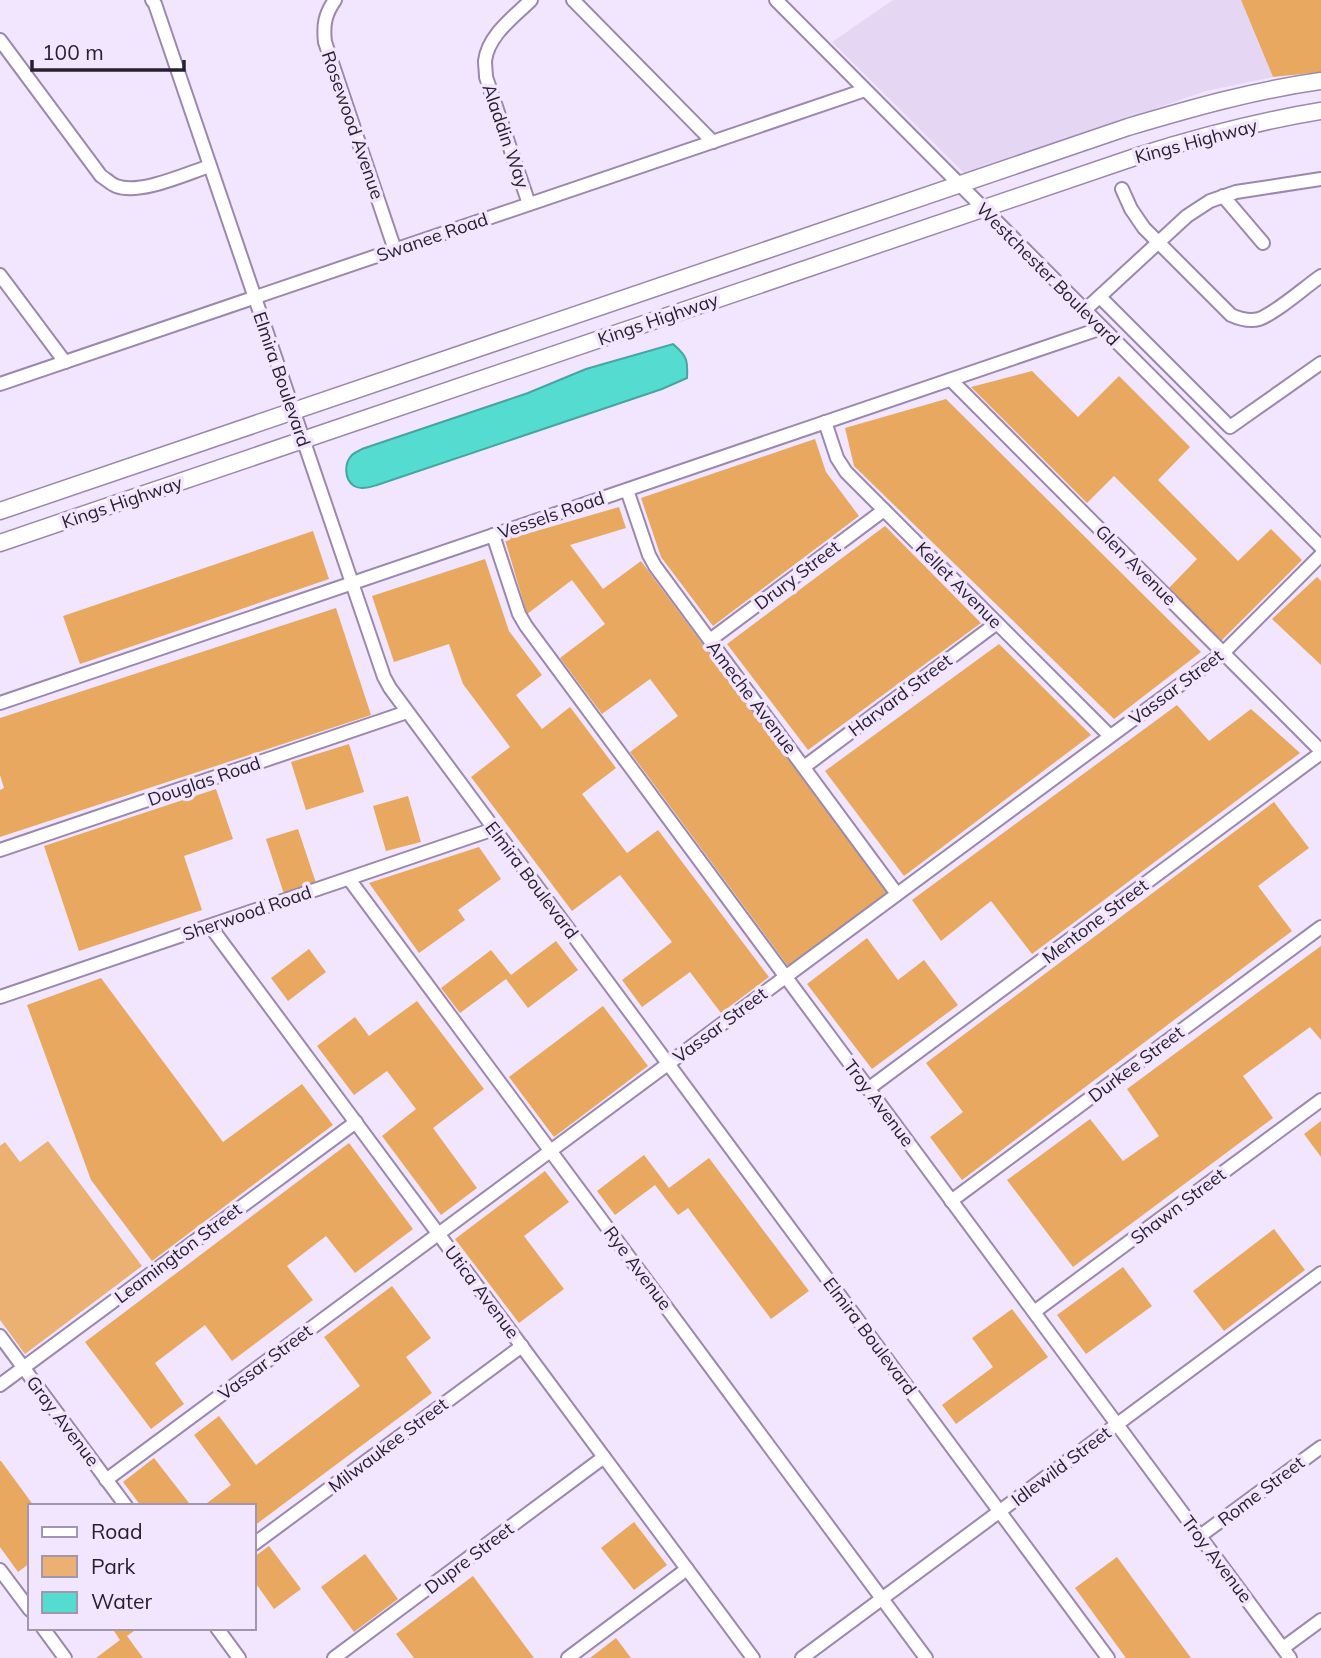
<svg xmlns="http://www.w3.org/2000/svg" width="1321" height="1658" viewBox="0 0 1321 1658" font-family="Mulish,sans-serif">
<rect width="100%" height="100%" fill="#f2e5fe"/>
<path fill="#e5d7f4" d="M893,0h348l32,77 -67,14 -240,84 -134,-133z"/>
<path fill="#ebb173" d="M48,1141l94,125 -117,88 -25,-34v-174l5,-4 15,20z"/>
<g fill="#e9a85f">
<path d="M1241,0h80v72l-48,5z"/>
<path d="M1032,371l46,46 41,-41 71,71 -32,33 80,81 33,-32 31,31 -81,81 -52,-53 28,-29 -83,-83 -27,27 -116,-116z"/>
<path d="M946,399l255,253 -87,67 -260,-253 -9,-38z"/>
<path d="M815,439l11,33 33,44 -146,110 -52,-69 -20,-59z"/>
<path d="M619,507l7,21 -56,17 33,44 38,-28 246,332 -99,73 -158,-214 48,-36 -28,-37 -48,35 -42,-56 45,-34 -33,-44 -45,34 -22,-74z"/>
<path d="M885,526l96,97 -173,127 -81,-106z"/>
<path d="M313,531l16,48 -249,85 -17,-48z"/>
<path d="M485,559l24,72 33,44 -26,20 26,34 28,-22 46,61 -34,26 45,59 31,-23 111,147 -48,36 -31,-41 -48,35 -20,-27 50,-38 -52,-67 -48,36 -101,-134 39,-30 -47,-63 -14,-40 -55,18 -22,-66z"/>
<path d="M1317,577l4,4v84l-49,-46z"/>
<path d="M336,608l35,107 -371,122v-47l4,-2 -4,-13v-57z"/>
<path d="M999,644l92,91 -187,141 -79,-105z"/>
<path d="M1177,705l32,36 42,-32 49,44 -268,201 -41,-53 -50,40 -29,-41z"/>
<path d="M349,744l15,48 -58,18 -15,-48z"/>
<path d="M216,789l17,50 -49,17 18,54 -123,41 -35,-105z"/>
<path d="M408,796l13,46 -35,9 -13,-45z"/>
<path d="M1274,802l35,46 -51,38 34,45 -330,249 -32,-43 33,-25 -37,-49z"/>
<path d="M298,829l18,54 -32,11 -18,-55z"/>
<path d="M479,847l22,32 -43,31 7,10 -46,33 -50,-70z"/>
<path d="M867,938l31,42 26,-20 34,45 -86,64 -65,-85z"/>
<path d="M556,941l22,29 -50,38 -22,-29 -46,34 -19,-25 50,-38 20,25z"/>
<path d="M1321,946v94l-11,-13 -67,49 30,42 -200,149 -66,-87 83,-61 33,42 36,-25 -32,-47z"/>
<path d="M309,949l17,23 -38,29 -17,-23z"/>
<path d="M101,978l122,164 79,-58 31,41 -181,136 -61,-81 -64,-175z"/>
<path d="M417,1001l67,88 -51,39 44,60 -36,27 -59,-79 34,-27 -29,-38 -33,24 -37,-49 38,-29 14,19z"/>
<path d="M603,1006l45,60 -94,71 -45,-60z"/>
<path d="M1321,1121v36l-17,-23z"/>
<path d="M349,1143l64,86 -58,44 -29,-37 -39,30 26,34 -81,61 -27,-36 -50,38 29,41 -33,25 -66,-87z"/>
<path d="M644,1155l25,33 40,-30 100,133 -38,28 -83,-111 -10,7 -23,-30 -40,30 -18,-24z"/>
<path d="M545,1171l24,31 -45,34 40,53 -45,34 -64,-84z"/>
<path d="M1274,1229l31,41 -81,61 -31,-40z"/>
<path d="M1123,1267l29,39 -66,48 -29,-39z"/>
<path d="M392,1286l39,52 -25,19 26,36 -178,133v-20h-45l-2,-3 24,-18 -37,-50 25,-19 37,49 104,-79 -36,-49z"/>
<path d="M1012,1309l36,48 -92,67 -14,-19 51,-38 -21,-29z"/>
<path d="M154,1458l35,45 -4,3h-44l-18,-24z"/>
<path d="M0,1461h1l33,45h-4v57l-12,9 -18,-25z"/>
<path d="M634,1522l33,43 -33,25 -33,-42z"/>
<path d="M269,1546l32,43 -27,20 -20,-28v-24z"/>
<path d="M365,1554l33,45 -44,33 -33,-45z"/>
<path d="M1117,1557l74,101h-65l-51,-70z"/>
<path d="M473,1576l61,82h-120l-18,-24z"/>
<path d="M112,1628h26l-11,8 16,22h-47l24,-18z"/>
<path d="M616,1638l15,20h-41z"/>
</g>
<path fill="#54dcd1" stroke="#47a4a0" stroke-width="2" d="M673,344c14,12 15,16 14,34l-25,11 -285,96c-7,2 -16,5 -23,1 -10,-7 -10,-23 -2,-31 3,-3 7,-4 10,-6l166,-56 58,-24z"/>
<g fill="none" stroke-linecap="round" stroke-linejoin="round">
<g stroke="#9b88ae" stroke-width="16">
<g id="minor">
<path d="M152,0l3,4 229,673 6,11 718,970"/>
<path d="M335,0c-10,14 -12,25 -10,42l70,208"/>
<path d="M573,0l140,142"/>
<path d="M776,0l545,547"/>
<path d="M0,40l101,136c5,3 10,8 15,10 25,9 69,-12 94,-20"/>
<path d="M1122,189l9,20 13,19 87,87c9,4 18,7 28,4 17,-6 46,-32 62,-43"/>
<path d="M1223,196l40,47"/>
<path d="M529,204l-43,-127c0,-5 -1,-11 -1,-16 3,-26 29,-44 46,-61"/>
<path d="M0,275l65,87"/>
<path d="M1100,297l130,130 91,-64"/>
<path d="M1085,310l102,-94 23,-15 26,-9 85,-13"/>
<path d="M951,380l370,371"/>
<path d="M0,384l865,-294"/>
<path d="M825,422l12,36 9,14 264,264"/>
<path d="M627,490l22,65 6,11 242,328"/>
<path d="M493,535l26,79 7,12 764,1032"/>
<path d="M710,640l174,-130"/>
<path d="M0,703l1102,-375"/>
<path d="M804,767l193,-144"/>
<path d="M0,850l407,-138"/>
<path d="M349,879l577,779"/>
<path d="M210,926l543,732"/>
<path d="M0,997l494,-168"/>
<path d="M868,1089l453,-336"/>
<path d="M951,1201l370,-274"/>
<path d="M1034,1312l287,-212"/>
<path d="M0,1336l126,170"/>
<path d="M0,1385l356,-263"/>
<path d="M106,1480l1117,-827 98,-98"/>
<path d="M1200,1536l121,-89"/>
<path d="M254,1544l268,-198"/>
<path d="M0,1570l30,40"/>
<path d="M43,1628l22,30"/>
<path d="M217,1628l22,30"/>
<path d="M1283,1648l38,-28"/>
<path d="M334,1658l270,-201"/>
<path d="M568,1658l119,-89"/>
<path d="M802,1658l519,-385"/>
</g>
</g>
<g stroke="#9b88ae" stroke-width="19">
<g id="major">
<path d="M0,511l1128,-384c64,-19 127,-37 193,-46"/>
<path d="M0,543l1138,-387c60,-19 121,-35 183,-45"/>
</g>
</g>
<use href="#minor" stroke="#fff" stroke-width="12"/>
<use href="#major" stroke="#fff" stroke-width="16"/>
</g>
<g text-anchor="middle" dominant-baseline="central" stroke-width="7" stroke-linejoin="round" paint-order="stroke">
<g font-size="18" fill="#28202f" stroke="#f2e5fe">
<text transform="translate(353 125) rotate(71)">Rosewood Avenue</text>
<text transform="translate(506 136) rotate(71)">Aladdin Way</text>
<text transform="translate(1196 141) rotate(-15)">Kings Highway</text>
<text transform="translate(432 237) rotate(-19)">Swanee Road</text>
<text transform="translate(1048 274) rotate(45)">Westchester Boulevard</text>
<text transform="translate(658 319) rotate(-19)">Kings Highway</text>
<text transform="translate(282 379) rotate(71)">Elmira Boulevard</text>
<text transform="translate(122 502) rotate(-19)">Kings Highway</text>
<text transform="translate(551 515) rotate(-19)">Vessels Road</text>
<text transform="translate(1136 565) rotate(45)">Glen Avenue</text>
<text transform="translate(797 575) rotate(-37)">Drury Street</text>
<text transform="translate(959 585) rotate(45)">Kellet Avenue</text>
<text transform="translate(1176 687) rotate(-37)">Vassar Street</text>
<text transform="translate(900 695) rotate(-37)">Harvard Street</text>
<text transform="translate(752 697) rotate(53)">Ameche Avenue</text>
<text transform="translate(204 781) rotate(-19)">Douglas Road</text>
<text transform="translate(532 880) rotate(53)">Elmira Boulevard</text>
<text transform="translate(247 913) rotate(-19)">Sherwood Road</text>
<text transform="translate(1095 921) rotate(-37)">Mentone Street</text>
<text transform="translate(720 1025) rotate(-37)">Vassar Street</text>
<text transform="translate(1136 1064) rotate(-37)">Durkee Street</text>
<text transform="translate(879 1103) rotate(53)">Troy Avenue</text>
<text transform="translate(1178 1206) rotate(-37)">Shawn Street</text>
<text transform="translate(178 1253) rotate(-37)">Leamington Street</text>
<text transform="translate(638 1268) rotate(53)">Rye Avenue</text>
<text transform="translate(482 1292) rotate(53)">Utica Avenue</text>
<text transform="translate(870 1336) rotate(53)">Elmira Boulevard</text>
<text transform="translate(265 1362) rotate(-37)">Vassar Street</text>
<text transform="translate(63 1421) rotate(53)">Gray Avenue</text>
<text transform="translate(388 1445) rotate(-37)">Milwaukee Street</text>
<text transform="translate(1061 1466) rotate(-37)">Idlewild Street</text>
<text transform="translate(1261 1491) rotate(-37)">Rome Street</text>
<text transform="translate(469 1558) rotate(-37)">Dupre Street</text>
<text transform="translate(1217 1559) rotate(53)">Troy Avenue</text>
</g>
</g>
<rect x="28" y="1504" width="228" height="126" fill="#f2e5fe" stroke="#a196ab" stroke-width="2"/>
<rect x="42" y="1527" width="35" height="10" fill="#ffffff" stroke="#a196ab" stroke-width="2"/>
<text x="91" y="1539" font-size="21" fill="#28202f">Road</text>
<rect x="42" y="1556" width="35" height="21" fill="#ebb173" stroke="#a196ab" stroke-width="2"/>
<text x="91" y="1574" font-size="21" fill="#28202f">Park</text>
<rect x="42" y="1592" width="35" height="21" fill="#54dcd1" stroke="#a196ab" stroke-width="2"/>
<text x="91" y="1609" font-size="21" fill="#28202f">Water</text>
<path d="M32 60v10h152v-10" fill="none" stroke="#28202f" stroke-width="3.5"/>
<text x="42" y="60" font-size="21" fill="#28202f" stroke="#f2e5fe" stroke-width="5" paint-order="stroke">100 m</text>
</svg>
